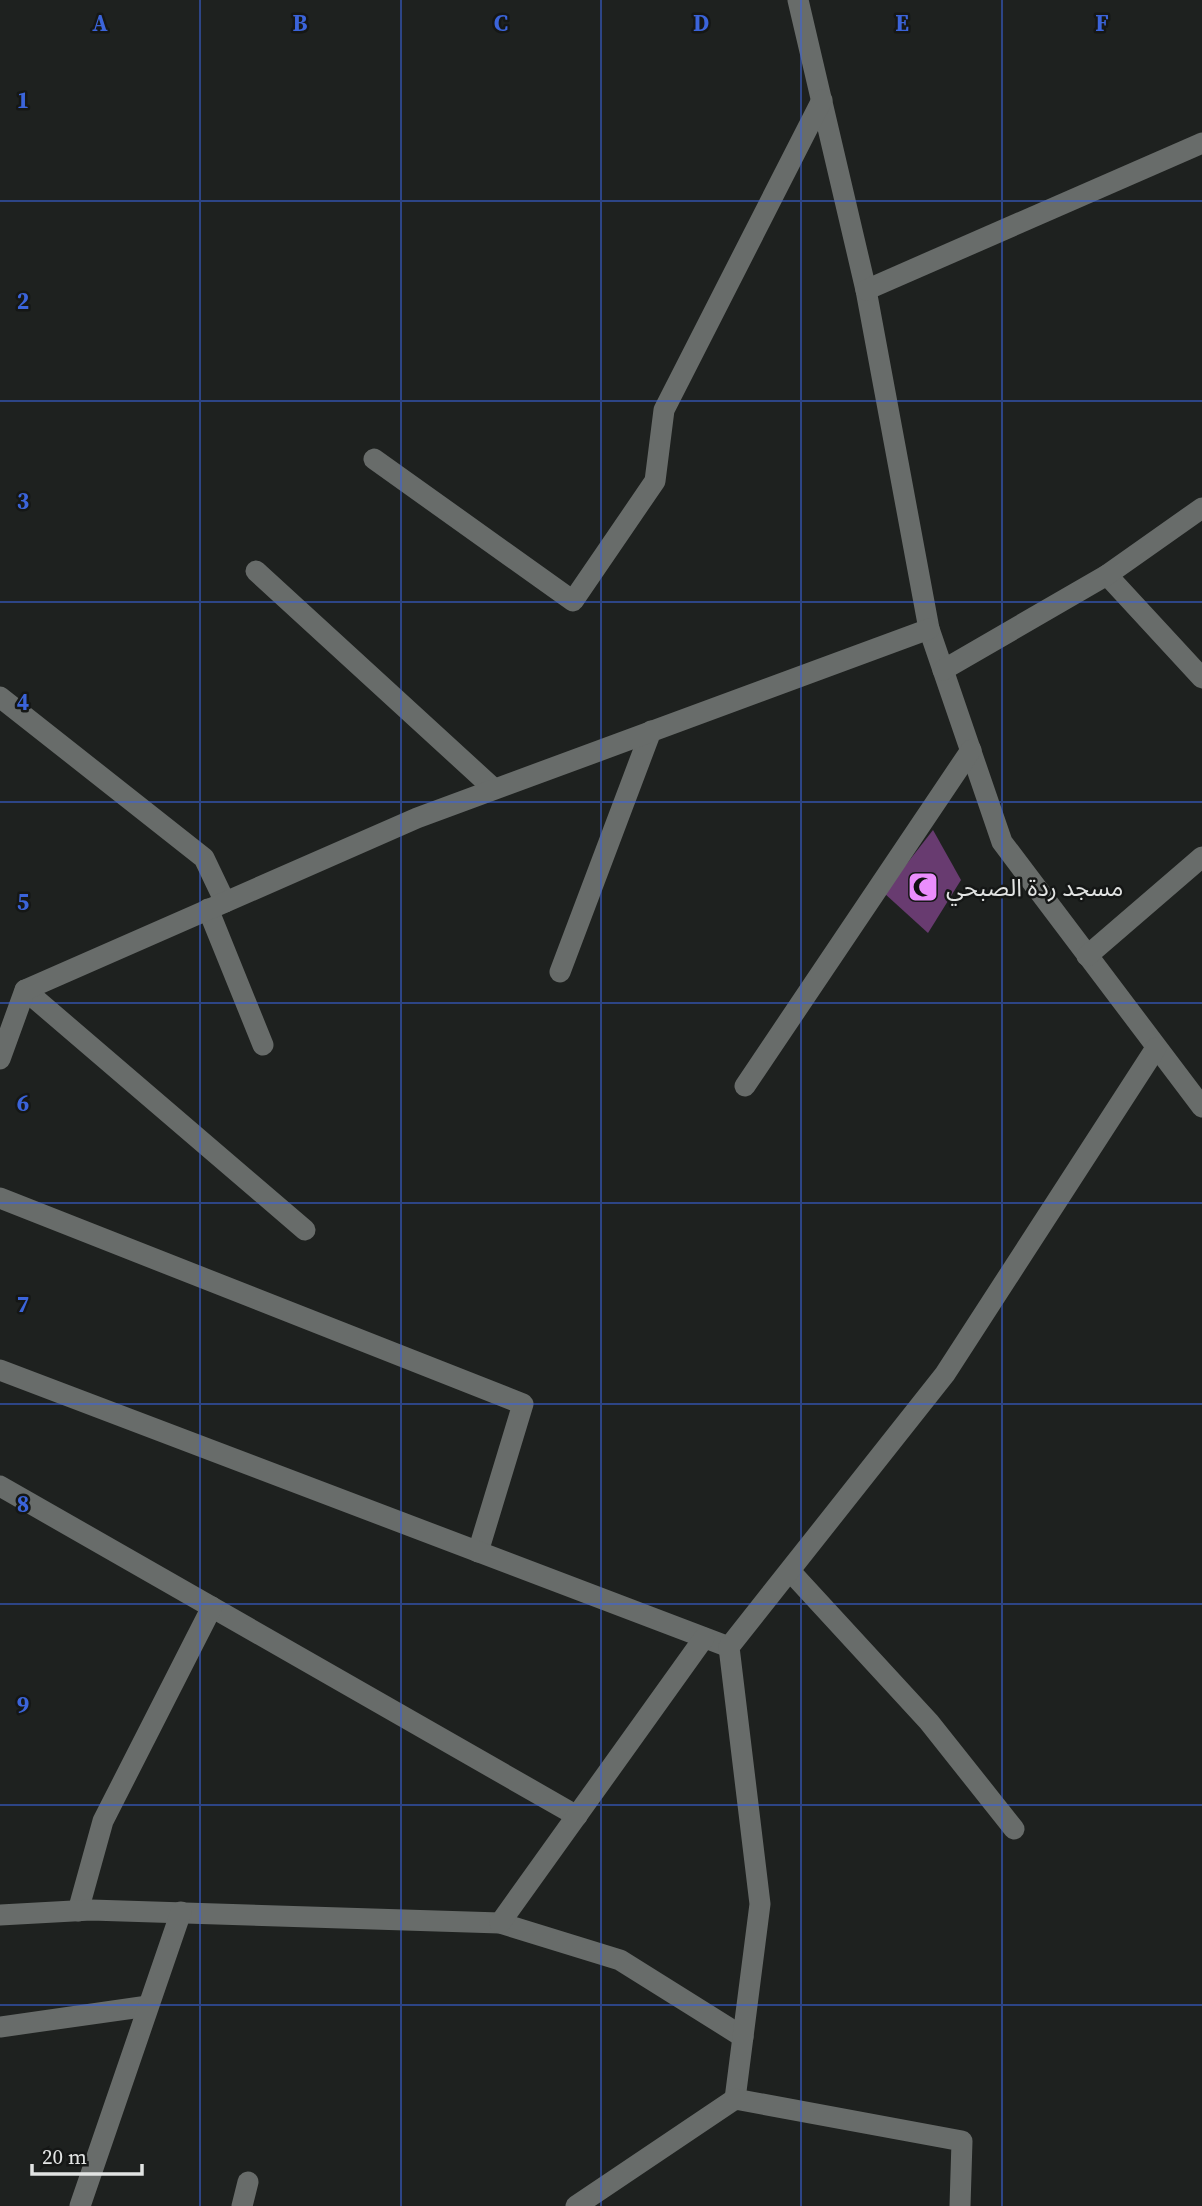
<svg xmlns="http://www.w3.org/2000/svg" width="1202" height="2206" viewBox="0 0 1202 2206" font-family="'Source Serif 4','Noto Sans Arabic',serif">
<rect width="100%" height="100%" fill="#1e211f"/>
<path fill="#683b70" d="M933,830l28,50 -33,53 -44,-40z"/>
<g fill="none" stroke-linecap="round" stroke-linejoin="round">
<g stroke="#686c6a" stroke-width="21">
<path d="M798,0l68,290 63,339 73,213 200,265"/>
<path d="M866,290l336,-147"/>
<path d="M374,459l199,142 82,-120 9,-71 158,-310"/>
<path d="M256,571l238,218"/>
<path d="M1107,575l95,103"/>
<path d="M943,670l164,-95 95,-67"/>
<path d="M0,697l204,161 21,44"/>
<path d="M208,909l55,136"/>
<path d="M1087,956l115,-99"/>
<path d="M560,972l91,-241"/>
<path d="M25,990l280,240"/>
<path d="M0,1059l25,-69 392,-172 512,-189"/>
<path d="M745,1086l226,-336"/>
<path d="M0,1198l523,206 -45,148"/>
<path d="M0,1370l729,277"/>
<path d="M0,1486l577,330"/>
<path d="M790,1571l139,151 85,107"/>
<path d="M78,1911l25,-90 109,-214"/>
<path d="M0,1915l91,-5 409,13 120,37 123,77"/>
<path d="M500,1923l204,-285"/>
<path d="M0,2027l148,-21"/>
<path d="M735,2099l25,-195 -31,-257 216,-273 211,-326"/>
<path d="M80,2206l101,-294"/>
<path d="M242,2206l6,-24"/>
<path d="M576,2206l159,-107 227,42 -2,65"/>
</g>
</g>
<path fill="none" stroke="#3b64da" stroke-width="2" stroke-opacity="0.55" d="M200,0v2206M401,0v2206M601,0v2206M801,0v2206M1002,0v2206M0,201h1202M0,401h1202M0,602h1202M0,802h1202M0,1003h1202M0,1203h1202M0,1404h1202M0,1604h1202M0,1805h1202M0,2005h1202"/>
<defs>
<g id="mosque-square" transform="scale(1.575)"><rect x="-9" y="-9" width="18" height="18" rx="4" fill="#eb8dfc" stroke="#151716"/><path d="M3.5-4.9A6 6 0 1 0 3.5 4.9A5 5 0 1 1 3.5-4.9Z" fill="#111"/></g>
</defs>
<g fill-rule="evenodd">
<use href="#mosque-square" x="923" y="887"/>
</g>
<g text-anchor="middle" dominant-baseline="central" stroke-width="5" stroke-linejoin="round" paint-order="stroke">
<g font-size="24" fill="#e2e4e3" stroke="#151716" text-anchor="start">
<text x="946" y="887">مسجد ردة الصبحي</text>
</g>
</g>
<g font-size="23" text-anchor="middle" font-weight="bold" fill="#3b64da" stroke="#151716" stroke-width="5" stroke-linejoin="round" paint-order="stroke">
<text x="100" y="31">A</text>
<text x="300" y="31">B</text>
<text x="501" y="31">C</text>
<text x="701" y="31">D</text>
<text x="902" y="31">E</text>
<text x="1102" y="31">F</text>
<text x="23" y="108">1</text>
<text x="23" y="309">2</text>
<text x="23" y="509">3</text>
<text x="23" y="710">4</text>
<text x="23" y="910">5</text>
<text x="23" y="1111">6</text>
<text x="23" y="1312">7</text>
<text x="23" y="1512">8</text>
<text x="23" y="1713">9</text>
</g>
<path d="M32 2164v10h110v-10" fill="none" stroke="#e2e4e3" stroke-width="3.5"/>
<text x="42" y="2164" font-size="21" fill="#e2e4e3" stroke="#151716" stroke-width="5" paint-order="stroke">20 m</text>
</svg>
